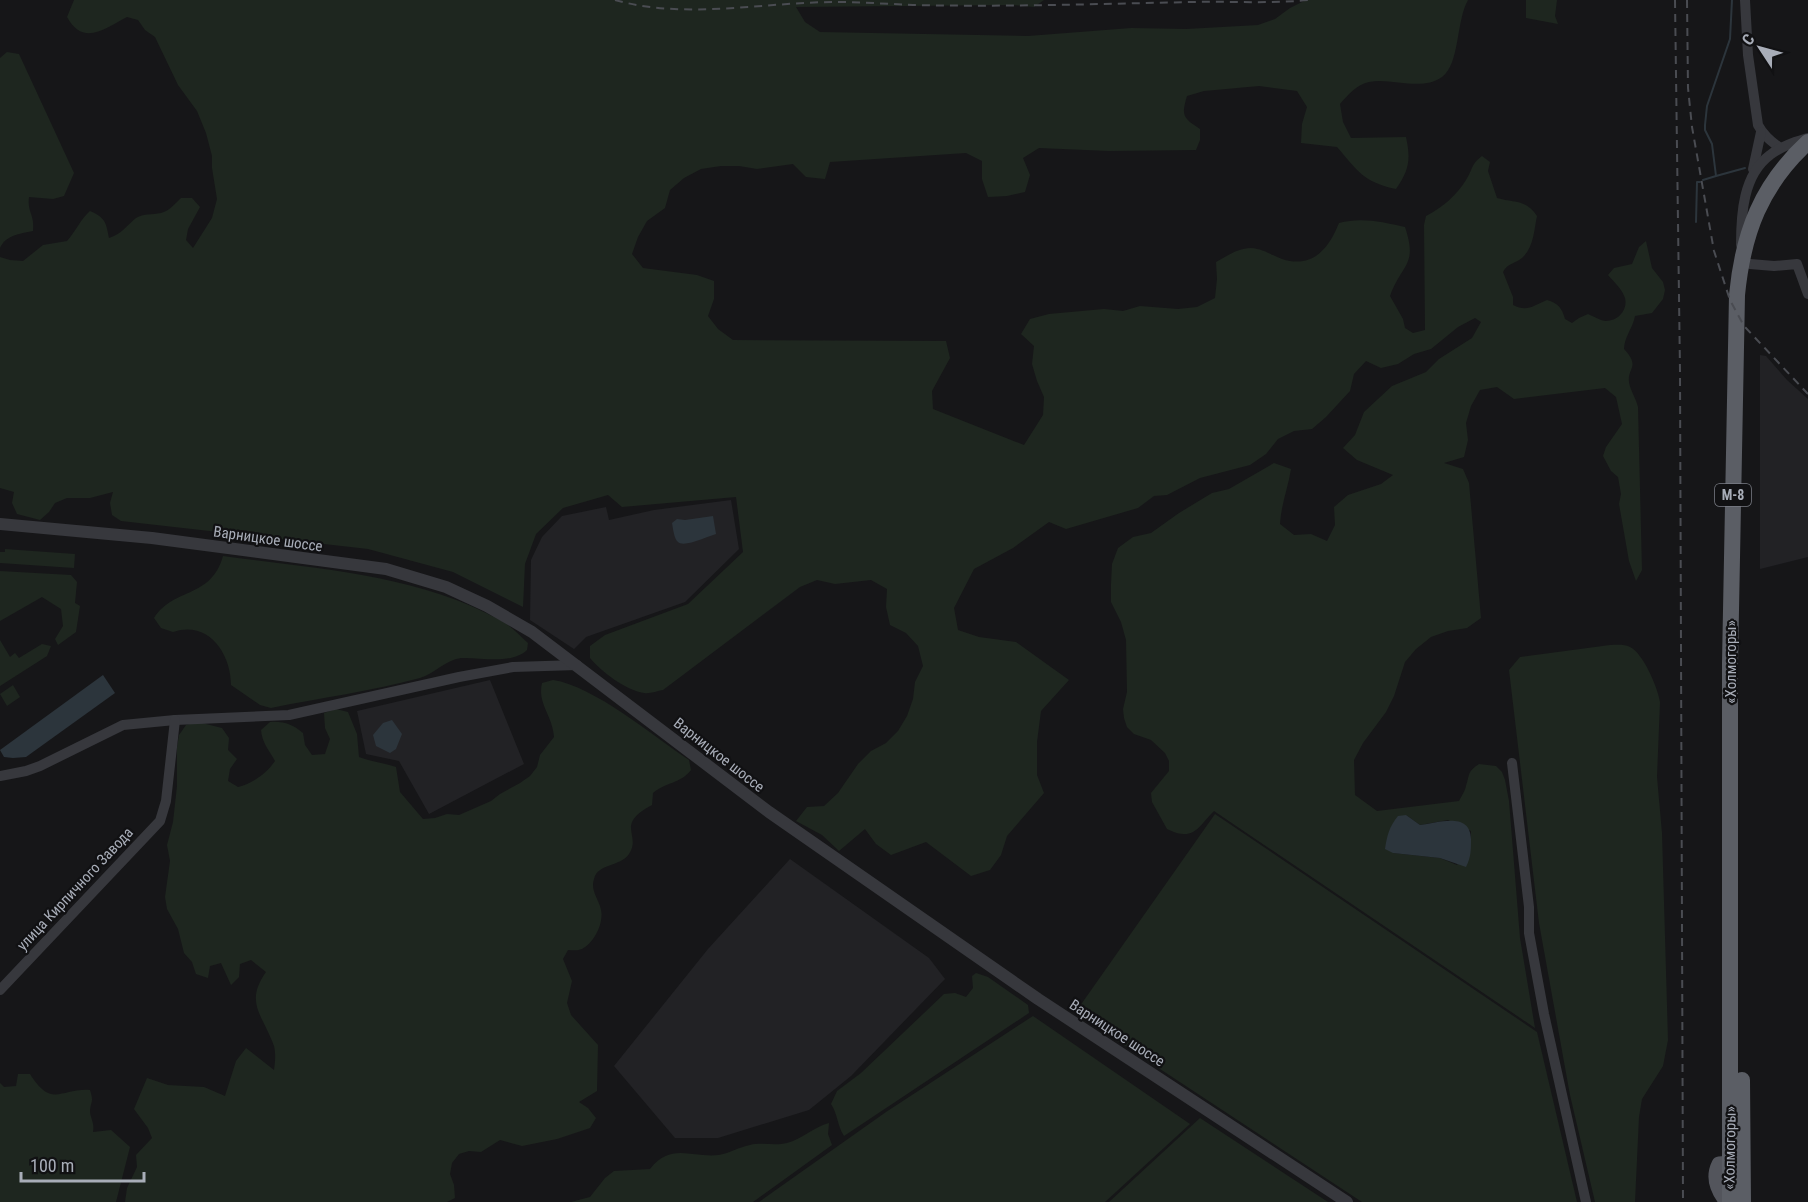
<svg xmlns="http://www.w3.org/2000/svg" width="1808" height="1202" viewBox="0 0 1808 1202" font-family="'Roboto Condensed',sans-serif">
<rect width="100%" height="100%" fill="#161618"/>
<g fill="#222225">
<path d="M1760,355l6,1 21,24 21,19v158l-48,12z"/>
<path d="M731,500l8,49 -54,53 -99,35 -12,12 -44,-29 1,-60 11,-23 20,-21 44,-9 3,13 45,-10z"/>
<path d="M490,680l34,84 -95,50 -30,-53 -33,-7 -9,-43z"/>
<path d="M790,859l139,99 16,21 -94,97 -42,34 -91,28h-43l-61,-72 94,-117z"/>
</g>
<g fill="#1e261f" fill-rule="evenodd">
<path d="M74,0h970l-10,7 -22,-2 -216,2 9,15 15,10 208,4 103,-8 55,1 72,-4 17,-6 15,-11 16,-8h162c-12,21 -8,64 -26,77 -21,15 -51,0 -73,5 -12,2 -22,14 -29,22l3,18 8,16 55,-1c5,23 3,33 -10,52 -33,-7 -38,-18 -59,-42l-36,-4 1,-19 5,-17 -10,-16 -38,-5 -55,5 -17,5c-6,20 -4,22 13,33v11l-4,10 -87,1 -70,-3 -16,10 7,17 -5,17 -18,4 -19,1 -6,-18v-18l-16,-8 -136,9 -5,17 -19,-2 -13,-13 -36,5 -18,-3h-18l-20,3 -17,9 -14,12 -5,18 -18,13 -9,16 -6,17 11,14 54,7 17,6v18l-6,17 10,13 15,11 213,1 4,17 -18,33 1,18 91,36 19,-30 1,-18 -7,-16 -5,-17 2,-18 -13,-12 9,-15 19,-5 55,-5 19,2 17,-5 38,3 19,-2 18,-9 2,-19 -1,-17c11,-6 22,-14 35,-14 13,1 20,7 31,11 31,10 47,-11 57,-36 22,-6 44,-1 66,4 13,39 -3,36 -15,69l13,23 2,9 8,5 12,-3 -1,-105 2,-9c16,-8 31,-21 40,-36 7,-11 5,-16 16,-24l8,6 -2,9 9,27c17,5 29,1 40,18 -3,14 -3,31 -15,42 -8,6 -14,5 -19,14l10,25v8c14,7 20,1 34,-5 11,3 15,8 18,19l7,4 7,-5 9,-4c5,2 13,7 18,7 12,0 22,-11 19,-23 -3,-9 -11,-16 -17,-23l6,-7 18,-4 7,-17 7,-6 6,27 11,14 2,8 -2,9 -11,14 -17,3c-2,12 -11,21 -11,33 17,18 3,19 5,33 1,8 7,16 9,25l4,163 -6,11 -7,-20 -10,-57 2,-10 -3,-17 -7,-6 -8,-15 3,-9 16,-23 -6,-27 -11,-9 -91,11 -17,-12 -17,3 -9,16 -5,17 2,17 -4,17 -20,6 19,6 6,14 12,135 -14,10 -19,3 -17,6 -15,12 -11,13 -11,34 -8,16 -23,31 -9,17 1,35 22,16 82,-10c2,-4 6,-10 7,-15 4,-12 1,-14 13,-22l17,2 6,6 3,8 4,21 11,137 15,90 -321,-217c-17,17 -20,31 -47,18l-15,-27 -1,-9 18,-22v-10l-4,-8 -14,-13 -17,-6 -7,-7 -3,-9 -1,-9 4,-17 -1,-52 -5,-18 -10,-20v-18l1,-20 6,-16 15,-11 18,-4 28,-20 33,-20 17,-4 45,-26 17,6c-3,19 -10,36 -11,55l14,11 17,-1 16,7 8,-16 -1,-18 14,-12 33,-11 12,-9 -36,-15 -14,-12 12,-13 9,-23 28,-26 34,-14 13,-13 33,-21 9,-16 -6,-4 -17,9 -27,22 -17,5 -16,10 -17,4 -15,-7 -12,13 -4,17 -24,26 -14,12 -18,2 -16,8 -12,15 -16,11 -50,13 -33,17 -13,1 -16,12 -72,21 -17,-7 -36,26 -39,21 -20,39 4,22 21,7 37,5 53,38 -28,31 -4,31v33l7,18 -37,43 -6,19 -11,15 -19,6 -45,-34 -35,13 -15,-11 -11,-15 -26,22 -17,-16 -26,-14 11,-14 17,-1 14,-13 20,-29 13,-13 15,-8 12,-12 9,-15 6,-17 2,-17 8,-16 -5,-20 -12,-13 -16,-8 -4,-18 1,-18 -16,-9 -36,4 -18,-4 -17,7 -137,103c-6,1 -13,4 -19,3 -19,-3 -42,-21 -54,-35v-12l15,-11 83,-31 55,-52 -7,-55 -114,10 -14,-12 -45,13 -27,26 -11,30 -2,43 -70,-35 -85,-23 -247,-28 -9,-6 -2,-12 3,-11 -23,6h-23l-12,5 -6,9 -9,8 -23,-6 -5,-11 2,-11 -14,-4v-231l10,3 13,1 20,-16 24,-4c9,-10 13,-21 23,-30 16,7 16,12 19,27 13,-4 17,-12 27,-20 8,-5 16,-3 25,-5 8,-2 14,-9 20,-15h11l8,9 -12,22 -2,11 7,8 19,-30 5,-19 -5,-31v-12l-6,-23 -9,-22 -19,-26 -23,-48 -10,-7 -7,-10 -11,-3c-21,11 -44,30 -60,0zM1406,815l14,10 28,-5 23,11v9l-14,25 -17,-7 -47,-5z"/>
<path d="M1526,0h31l-2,16 3,8 -32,-6z"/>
<path d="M7,52l12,2 55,119 -10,23 -11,3 -24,-2c-2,15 6,18 4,34 -14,3 -27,4 -33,17v-190z"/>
<path d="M5,549l70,5 -1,14 -74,-5v-11h5z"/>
<path d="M223,556c94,13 192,18 277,64 10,5 19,15 28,23l-1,7c-16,15 -46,7 -66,8 -16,2 -27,16 -41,20 -47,13 -101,20 -149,30l-11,-3 -29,-20c0,-32 -23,-65 -58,-53l-12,-4 -7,-10c20,-31 57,-19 69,-62z"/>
<path d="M0,571l71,4 6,7 -2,21 5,3 -4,26 -18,13 -3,-6 8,-13 -2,-17 -19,-12 -42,24z"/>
<path d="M0,640l10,17 5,-4 4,5 23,-14 9,2 -4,10 -47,30z"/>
<path d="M1610,645c7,0 14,-1 20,2 13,6 28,41 30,55l-3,75 5,56 6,207 -5,26 -21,33 -3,18 -4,85h-40l-25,-107 -31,-172 -30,-253 11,-13z"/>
<path d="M553,680c41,6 100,56 136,80l2,10c-11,14 -25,12 -38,23l-1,12c-38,20 -10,30 -23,49 -9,13 -31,9 -35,25 -4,12 5,20 7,31 3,13 -7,33 -19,39 -5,2 -9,1 -14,1l-5,9 9,22 -5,22 4,12 27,30 -1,46 -18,11 9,6 8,10 -6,10 -33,11 -35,7 -22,-6 -19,12 -12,-1 -10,3 -7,9 -2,11 4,11 1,13 -8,4h-322l2,-14 10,-21 -1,-12 16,-17 -4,-10 -14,-19 13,-31 21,7 36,2 21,9 11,-35 10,-13 28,22c1,-7 2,-16 0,-24 -11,-31 -30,-43 -8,-74l-15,-12 -11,4 -1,13 -8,8 -10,-22 -11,3 -2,12 -12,-4 -4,-12 -8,-9 -6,-24 -11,-20 -2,-12 5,-36 -3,-16 6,-23 4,-36v-39l2,-12 7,-10 12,-3 24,6 7,10 -1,12 9,9 -7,10 -2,12 10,6c14,-3 29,-14 37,-26 -6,-11 -13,-18 -14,-31l9,-8c14,-1 22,2 33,11l2,12 7,10 13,-1 5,-15 -5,-11 -1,-15 12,-4 12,3 9,22 2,23c13,5 25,6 37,10l4,25 23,27 12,-1 12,-4 12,1 32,-14 9,-7 20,-11 10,-7 7,-9 3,-12 14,-18c-1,-21 -17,-33 -12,-54z"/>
<path d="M13,685l7,12 -13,9 -7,-12z"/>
<path d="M1215,814l322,218 40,170h-215l-287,-189z"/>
<path d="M976,973l12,4 40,28 1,8 -185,123c-7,-11 -6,-21 -13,-32l6,-13 24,-18 83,-79 11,-1 11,4 7,-9 -1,-12z"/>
<path d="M1033,1016l157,108 -85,78h-346l127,-90z"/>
<path d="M18,1074h12c22,35 31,14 60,16 4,13 1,10 0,21 0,7 5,12 3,21l18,-2 19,17 -14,55h-116v-119l4,4 12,-1z"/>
<path d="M1200,1118l128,84h-219z"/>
<path d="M829,1123l-1,11 4,11 -79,57h-182l19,-5 15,-19 9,-7 36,-2c21,-27 41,-11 69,-14 11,-2 20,-8 31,-10 12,-3 25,1 37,-2 15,-4 27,-16 42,-20z"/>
</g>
<g fill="#2c353c">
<path d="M713,516l3,18c-8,2 -32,14 -38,8 -4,-3 -5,-14 -6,-19l5,-4 8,1z"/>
<path d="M103,675l12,18 -89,64 -13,1 -9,-1 -4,-7z"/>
<path d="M392,720l10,14 -6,15 -6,4 -14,-7 -3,-11 10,-12z"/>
<path d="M1406,815l14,10c18,-2 50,-14 51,14 0,11 0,18 -5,28l-26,-9 -47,-5 -8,-4c2,-13 4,-22 13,-33z"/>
</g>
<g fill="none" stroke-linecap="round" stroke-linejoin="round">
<g stroke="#2c353c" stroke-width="2">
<path d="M1716,176l29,-8"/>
<path d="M1703,180l13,-4 -4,-32 -7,-14v-5l2,-19 23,-67 2,-39"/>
<path d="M1696,222l1,-40h3"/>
</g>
<g stroke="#37383d" stroke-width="10">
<path d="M1745,0l3,55 10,70c5,10 13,16 22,23"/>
<path d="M1753,169l8,-37"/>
<path d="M1741,245c0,-31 2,-70 29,-90 11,-9 25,-13 38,-17"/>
<path d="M1750,264l24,2 23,-2 11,30"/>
<path d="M1512,763l17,144v26l15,81 42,188"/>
<path d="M0,776l26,-5 14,-5 83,-41 52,-5 114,-5 170,-38 54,-10 64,-2"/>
<path d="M0,990l160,-169 6,-20 9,-81"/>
</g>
<path stroke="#37383d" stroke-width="12" d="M0,524l152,14 234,31 60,18 41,19 45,26 237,180 269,187 309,203"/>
<path stroke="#53555c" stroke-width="15" d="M1727,1202c-9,-11 -15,-24 -8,-38l12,-1 9,3"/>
<g stroke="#5b5e65" stroke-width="16">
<path d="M1742,1080l1,122"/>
<path d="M1730,1202v-539l7,-368c6,-62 24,-110 71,-153"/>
</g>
<g stroke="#4a4c52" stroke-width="2" stroke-dasharray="8 6" stroke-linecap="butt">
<path d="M615,0c70,20 149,2 221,2 26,0 52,2 77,3 93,2 185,-1 278,-3 39,-1 78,2 118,-2"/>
<path d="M1675,0l5,371 3,831"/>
<path d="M1687,0l1,88 4,39 22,124 16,49 14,26 64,68"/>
</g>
</g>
<g text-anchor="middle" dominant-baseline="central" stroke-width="4.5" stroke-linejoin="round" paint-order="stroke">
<rect fill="#111113" stroke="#7b7e86" stroke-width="1.5" x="1715" y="484" width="36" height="22" rx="4.5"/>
<g font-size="14" font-weight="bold" fill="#a8adb8">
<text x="1733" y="495">М-8</text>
</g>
<g font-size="15" fill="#a8adb8" stroke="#111113">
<text transform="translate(268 539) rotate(8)">Варницкое шоссе</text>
<text transform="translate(1731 662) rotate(-90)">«Холмогоры»</text>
<text transform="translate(719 755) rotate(38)">Варницкое шоссе</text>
<text transform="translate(75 889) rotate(-47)">улица Кирпичного Завода</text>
<text transform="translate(1117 1033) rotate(33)">Варницкое шоссе</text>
<text transform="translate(1730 1148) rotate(-89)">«Холмогоры»</text>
</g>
</g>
<g transform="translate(1760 48) rotate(306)" stroke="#111113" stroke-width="4.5" paint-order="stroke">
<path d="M0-4.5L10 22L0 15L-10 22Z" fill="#a8adb8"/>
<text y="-9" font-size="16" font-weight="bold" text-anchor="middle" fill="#a8adb8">С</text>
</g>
<path d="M21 1172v9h123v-9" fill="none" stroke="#a8adb8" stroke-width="3"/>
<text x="30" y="1172" font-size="18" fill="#a8adb8" stroke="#111113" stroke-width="4.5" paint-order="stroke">100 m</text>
</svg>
